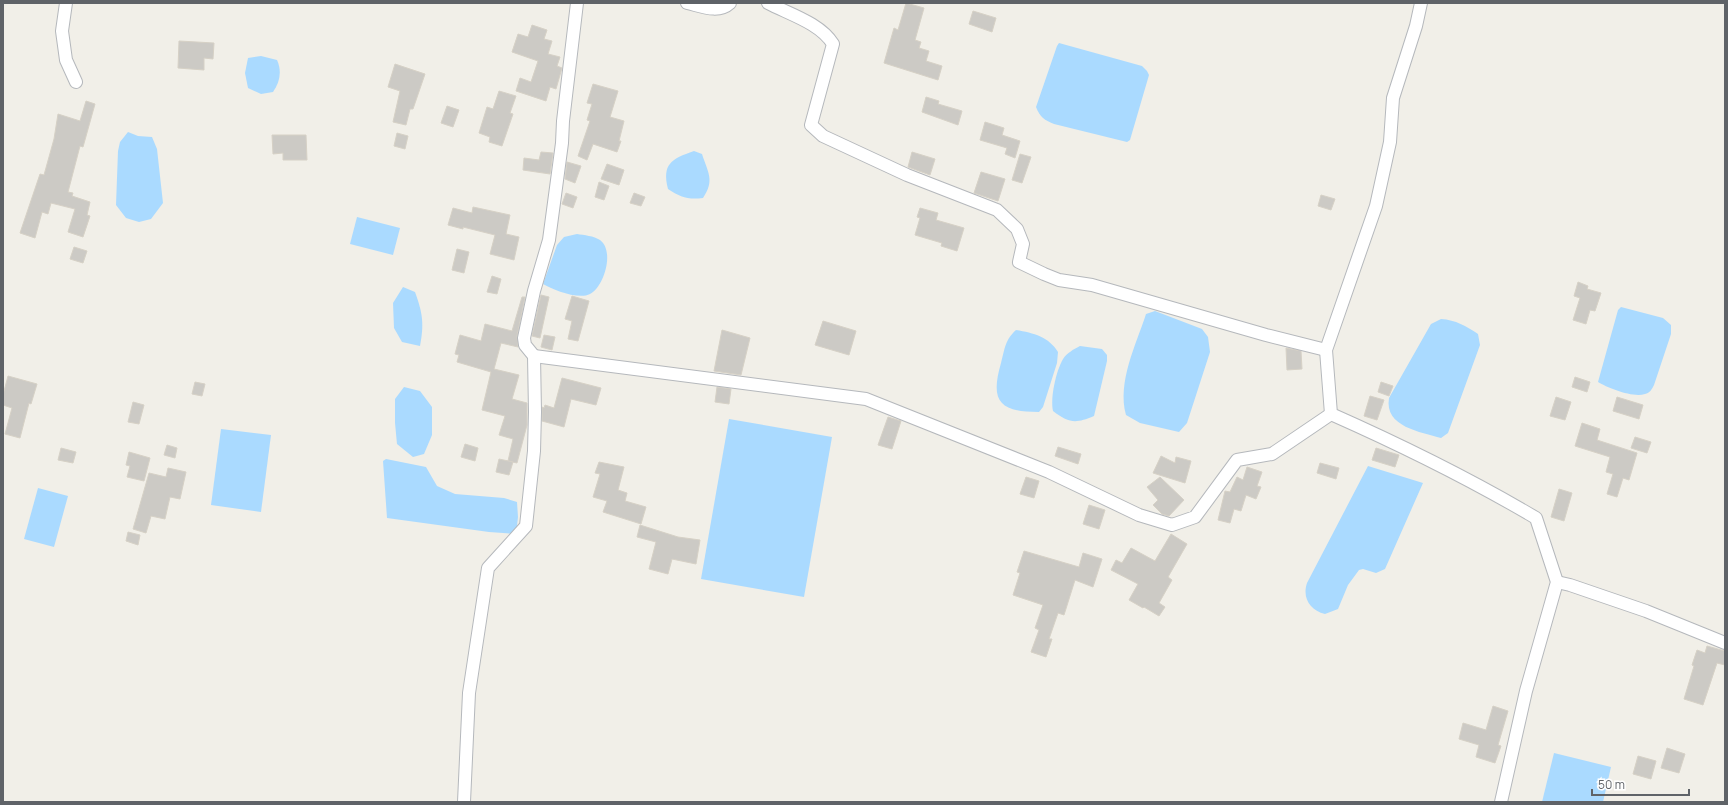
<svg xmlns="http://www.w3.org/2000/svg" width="1728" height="805" viewBox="0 0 1728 805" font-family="Manrope,sans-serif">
<rect width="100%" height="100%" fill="#f1efe8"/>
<g fill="#aadaff">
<path d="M1059,43l83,23 5,5 2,4 -19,65 -3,2 -73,-18c-10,-4 -14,-7 -18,-17l21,-61z"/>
<path d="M261,56l16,4c5,11 3,22 -4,32l-12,2 -13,-6 -3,-15 3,-15z"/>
<path d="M128,132l10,4 14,1 5,12 6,54 -12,16 -12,3 -13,-4 -10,-13 2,-54 2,-9z"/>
<path d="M694,151l8,3c6,19 13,26 1,44 -15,2 -23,-1 -35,-9 -6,-25 3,-30 26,-38z"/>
<path d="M357,217l43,11 -7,27 -43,-11z"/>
<path d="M577,234c7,1 17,2 23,6 15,11 4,47 -10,54 -11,6 -37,-4 -47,-10l14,-39 7,-8z"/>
<path d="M403,287l12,5c8,22 9,32 5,54l-18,-4 -8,-14 -1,-25z"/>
<path d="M1621,307l42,11 8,7v9l-17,51c-2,4 -4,8 -9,9 -12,4 -37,-6 -47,-12l20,-72z"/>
<path d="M1155,311l47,18 6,8 2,15 -23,71 -8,9 -39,-9 -14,-8c-9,-33 10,-70 20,-101z"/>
<path d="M1441,319c15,1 25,7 37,15l2,11 -32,88 -7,5c-20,-6 -57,-11 -52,-40l42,-74z"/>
<path d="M1016,330c18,3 33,7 42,22l-1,11 -14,44 -4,5c-40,0 -49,-11 -38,-49 4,-15 4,-23 15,-33z"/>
<path d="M1080,346l22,3 5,6v6l-13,55c-19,8 -25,7 -41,-5 -3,-13 3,-40 10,-52 4,-6 11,-10 17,-13z"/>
<path d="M404,387l16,4 12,16v28l-8,19 -11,3 -16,-13 -2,-21v-24z"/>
<path d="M729,419l103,18 -28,160 -103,-18z"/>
<path d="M221,429l50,6 -10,77 -50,-7z"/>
<path d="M386,459l40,8 11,19 18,8 49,4 13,4 1,15 -2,17 -27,-2 -102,-14 -4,-57z"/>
<path d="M1368,466l55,17 -38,86 -9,4 -13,-4 -4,1 -11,15 -10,24 -13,5c-15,-4 -23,-16 -18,-31z"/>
<path d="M38,488l30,8 -14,51 -30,-8z"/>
<path d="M1554,753l57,14 -8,35h-61z"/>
</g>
<g fill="#cccac5" stroke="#d6d1c6">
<path d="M906,3l18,5 -9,32 6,2 -2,6 10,3 -3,10 16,5 -4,14 -54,-17 10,-35 4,2z"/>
<path d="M973,11l23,7 -4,14 -23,-8z"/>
<path d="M532,25l15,5 -3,9 8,2 -4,13 12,3 -3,9 5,2 -6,21 -6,-2 -4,14 -30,-10 4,-13 11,4 7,-21 -26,-9 6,-18 10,3z"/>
<path d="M179,41l35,2 -1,16 -9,-1v12l-26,-2z"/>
<path d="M395,64l30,10 -12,35h-3l-4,16 -13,-3 7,-31 -12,-4z"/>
<path d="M593,84l25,7 -8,26 14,4 -5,20h2l-4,11 -24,-8 -6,16 -9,-4 12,-35 -3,-1 5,-16 -5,-1z"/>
<path d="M499,91l17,5 -6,17 3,1 -11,32 -13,-4 1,-5 -11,-4 8,-26 6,2z"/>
<path d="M926,97l13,4 -1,3 24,7 -4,14 -36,-13z"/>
<path d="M86,101l9,3 -12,43 -3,-1 -12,46 5,1 -1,3 18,6 -3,13 3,1 -7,21 -15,-5 7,-23 -24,-6 -3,11 -6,-2 -7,26 -15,-5 20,-59 4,1 10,-36 4,-25 22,7z"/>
<path d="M447,106l12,4 -6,17 -12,-4z"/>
<path d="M985,122l19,6 -2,7 18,6 -5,17 -10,-4 2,-6 -27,-8z"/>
<path d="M397,133l11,3 -3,13 -11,-3z"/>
<path d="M272,135h34l1,25h-24v-7l-10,1z"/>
<path d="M541,152l12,1 -3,21 -27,-4 1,-12 15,2z"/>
<path d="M912,152l23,7 -5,16 -22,-8z"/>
<path d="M1020,154l11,3 -9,26 -10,-3z"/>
<path d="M567,162l14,4 -6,17 -10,-4z"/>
<path d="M607,164l17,6 -5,15 -18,-6z"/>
<path d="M981,172l24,7 -7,22 -24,-8z"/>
<path d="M599,182l10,4 -5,14 -9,-3z"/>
<path d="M566,193l11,4 -4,11 -11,-4z"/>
<path d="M634,193l11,4 -4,9 -11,-3z"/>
<path d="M1321,195l14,4 -4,11 -13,-4z"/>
<path d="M473,207l37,8 -4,19 13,3 -5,23 -24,-6 5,-19 -32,-8v2l-15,-4 5,-17 19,5z"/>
<path d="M920,208l18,5 -2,7 28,8 -7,23 -16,-5 1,-3 -27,-8 5,-17 -3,-1z"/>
<path d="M74,247l13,4 -4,12 -13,-4z"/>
<path d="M457,249l12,3 -5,21 -12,-3z"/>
<path d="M492,276l9,3 -4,15 -10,-2z"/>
<path d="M1578,282l10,4 -1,3 14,4 -6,18 -5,-1 -4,14 -13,-4 7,-22 -6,-2z"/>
<path d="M541,295l8,2 -9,41 -8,-2z"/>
<path d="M572,296l17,5 -11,40 -10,-2 4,-18 -7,-2z"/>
<path d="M522,297h3l-8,39 1,11 -17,-4 -7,26 25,6 -7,24 15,4v22l-10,38 -9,-2 5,-22 -14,-4 6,-19 -23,-6 9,-38 -34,-10 2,-7 -4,-1 5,-19 21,6 4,-17 27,7z"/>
<path d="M823,321l33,10 -7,24 -34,-10z"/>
<path d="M722,330l28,8 -9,37 -27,-4z"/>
<path d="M544,335l11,2 -3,13 -11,-3z"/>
<path d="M1286,348l15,3 1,18 -15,1z"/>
<path d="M8,376l29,8 -6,20 -2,-1 -9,35 -15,-4 7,-26 -9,-3v-10z"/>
<path d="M1575,377l15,5 -3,10 -15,-5z"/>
<path d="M562,378l39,10 -5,17 -25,-6 -7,28 -22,-6v-14l2,1 1,-3 9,3z"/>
<path d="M195,382l10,2 -3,12 -10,-2z"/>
<path d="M1381,382l12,4 -4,10 -11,-4z"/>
<path d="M717,387l14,2 -2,15 -14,-2z"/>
<path d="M1370,396l14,4 -7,20 -13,-4z"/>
<path d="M1556,397l15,5 -6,18 -15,-4z"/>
<path d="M1617,397l26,8 -4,14 -26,-8z"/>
<path d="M133,402l11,3 -5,19 -11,-2z"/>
<path d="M888,417l13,4 -9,28 -14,-4z"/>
<path d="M1582,423l18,6 -3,11 40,13 -8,27 -6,-2 -6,19 -10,-3 6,-20 -7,-2 4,-15 -35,-11z"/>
<path d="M1635,437l16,5 -4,11 -16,-5z"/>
<path d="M465,444l13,4 -3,13 -14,-4z"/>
<path d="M167,445l10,3 -2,10 -11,-3z"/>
<path d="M1058,447l23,7 -3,10 -23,-8z"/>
<path d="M61,448l15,4 -3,11 -15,-3z"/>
<path d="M1376,448l23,7 -4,12 -23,-7z"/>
<path d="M129,452l21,6 -6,23 -17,-4 3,-11 -4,-1z"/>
<path d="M1161,456l14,7 1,-6 15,4 -6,22 -32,-10z"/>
<path d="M499,459l14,3 -4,13 -13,-3z"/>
<path d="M599,462l25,5 -6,23 9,3 -2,8 21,6 -5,17 -38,-12 4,-11 -14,-4 7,-23 -5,-1z"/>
<path d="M1320,463l19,5 -3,11 -19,-6z"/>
<path d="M1247,467l15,5 -5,14 4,1 -5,12 -10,-4 -5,16 -7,-2 -4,14 -12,-3 7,-29 5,1 7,-15 6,3z"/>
<path d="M168,468l18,4 -6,27 -10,-2 -5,22 -14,-3 -5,17 -13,-4 16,-56 17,4z"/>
<path d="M1026,477l13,4 -5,17 -14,-4z"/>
<path d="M1160,477l24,23 -15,16 -7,-2 -9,-9 5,-5 -11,-13z"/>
<path d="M1559,489l13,4 -8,28 -13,-4z"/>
<path d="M1089,505l16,5 -6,19 -16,-5z"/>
<path d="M640,525l38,12 22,3 -4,24 -24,-5 -4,15 -19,-5 7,-27 -19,-5z"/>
<path d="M128,532l12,3 -2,10 -12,-4z"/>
<path d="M1171,534l16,10 -19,33 4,3 -13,23 6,4 -6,9 -15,-9 -1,1 -14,-8 9,-16 -27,-14 5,-10 6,3 9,-15 24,13z"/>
<path d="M1024,551l55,16 4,-14 19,6 -9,28 -18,-7 -11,35 -6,-2 -9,26h3l-6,18 -15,-5 8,-22 -4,-2 8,-23 -30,-10 7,-22 -3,-1z"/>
<path d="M1707,646l18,5v14l-8,-2 -14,42 -19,-6 10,-33 -2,-1 5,-15 8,3z"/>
<path d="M1493,706l15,5 -10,34 3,1 -6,17 -19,-6 3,-12 -20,-6 4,-16 23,7z"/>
<path d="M1667,748l18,6 -6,19 -18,-5z"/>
<path d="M1638,756l18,5 -5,18 -18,-5z"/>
</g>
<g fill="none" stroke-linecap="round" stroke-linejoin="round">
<g stroke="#b5b8bc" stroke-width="14">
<g id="minor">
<path d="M66,3l-4,28 4,29 10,22"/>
<path d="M687,3c14,3 31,11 43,0"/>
<path d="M768,3c21,11 52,20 65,41l-22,81 12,11 84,39 90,35 20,19 6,15 -4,18 25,12 15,6 33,5 174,50 60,15"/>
<path d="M1421,3l-5,23 -23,72 -3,44 -14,64 -50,144 5,64c70,31 139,65 205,104l21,64 -31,109 -25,111"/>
<path d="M534,356l332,43 183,73 90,43 33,10 23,-8 42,-57 35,-6 59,-40"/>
<path d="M1557,582l13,3 76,26 79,32"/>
<path d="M464,802l5,-109 19,-125 38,-42 8,-75 1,-39 -1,-56 -9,-11 -1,-7 10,-47 15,-51 13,-97 1,-22 14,-118"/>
</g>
</g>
<use href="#minor" stroke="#fff" stroke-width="12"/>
</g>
<rect width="1728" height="805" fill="none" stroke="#5f6368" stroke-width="8"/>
<path d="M1592 789v6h97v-6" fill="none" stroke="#5f6368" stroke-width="2"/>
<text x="1598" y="789" font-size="12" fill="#5f6368" stroke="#ffffff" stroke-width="3" paint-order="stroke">50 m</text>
</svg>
